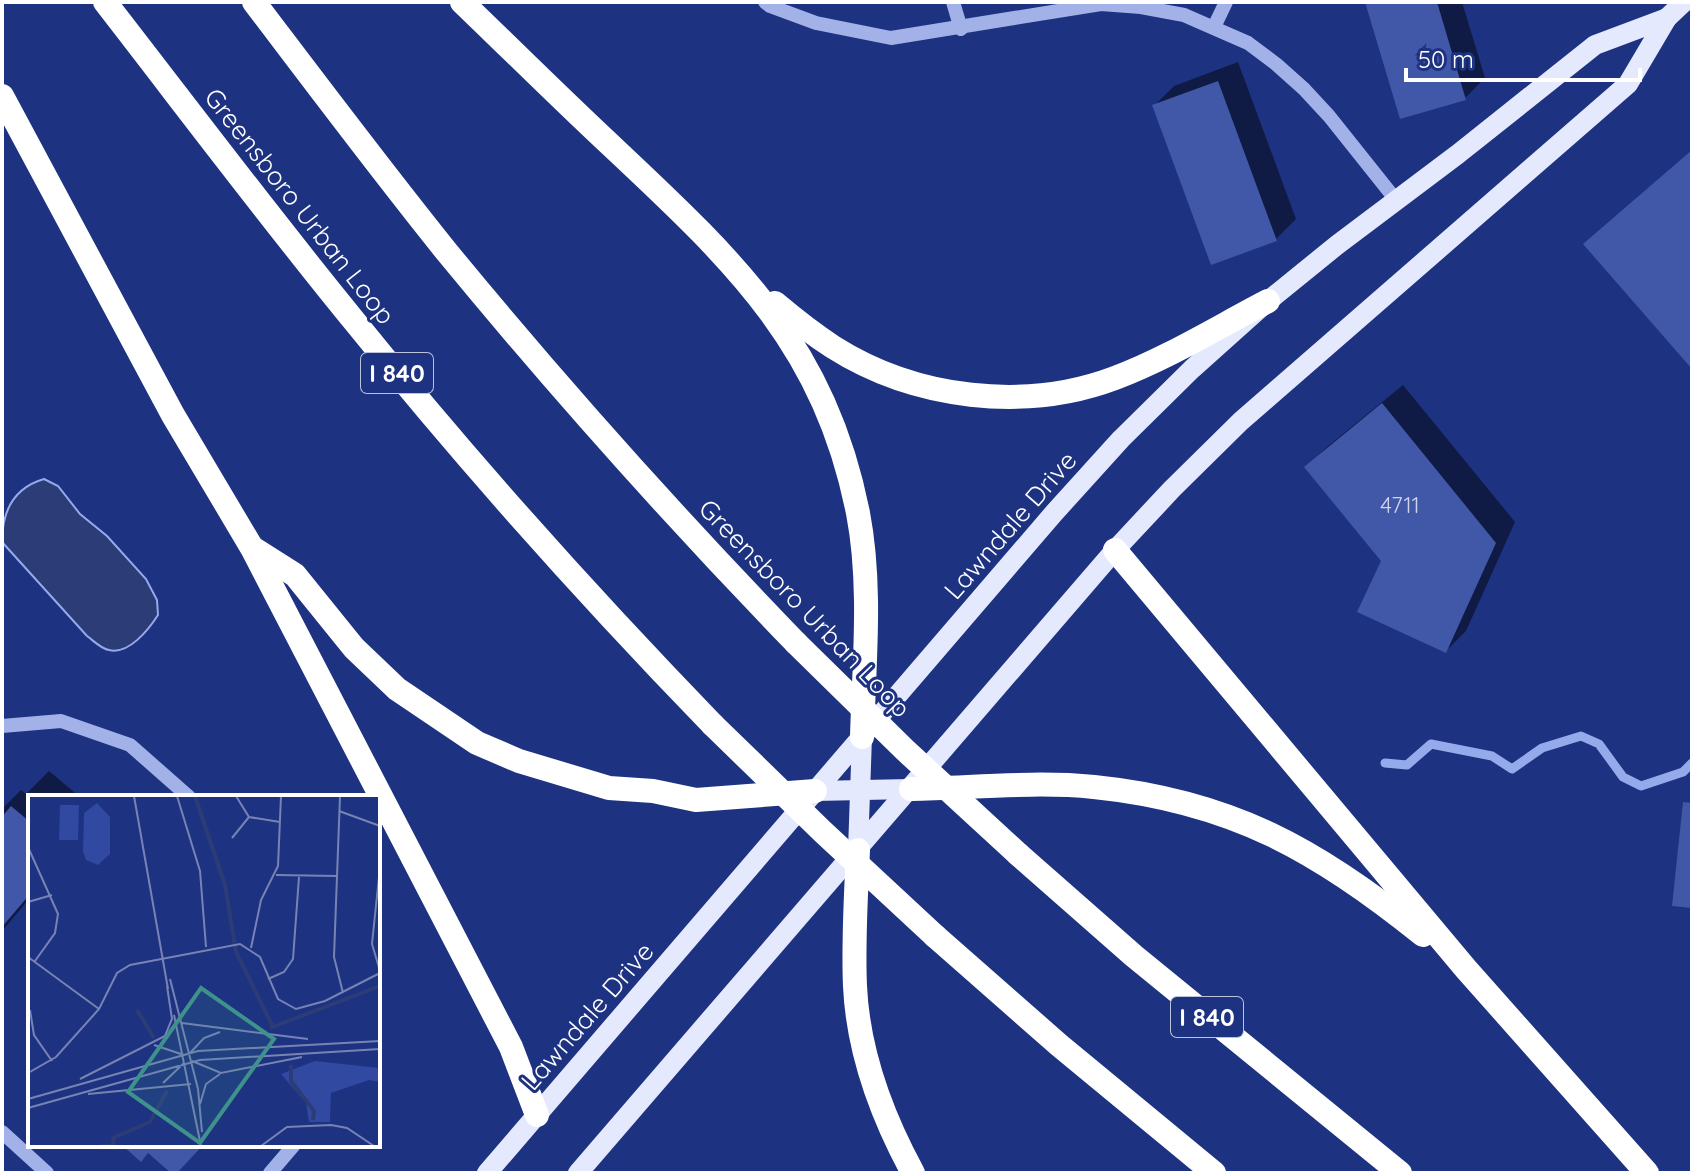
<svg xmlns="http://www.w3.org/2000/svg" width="1694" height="1175" viewBox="0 0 1694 1175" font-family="Quicksand,sans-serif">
<rect width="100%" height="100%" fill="#1d3281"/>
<path fill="#2c3c77" stroke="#95aaeb" stroke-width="2" d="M44,479l14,7 22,28 27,22 39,43 11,21 1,15c-9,14 -29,40 -49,35 -8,-1 -15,-9 -22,-14l-85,-94c0,-30 11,-54 42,-63z"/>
<g fill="#0007">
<path d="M1367,2h95l23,76 -20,20z"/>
<path d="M1238,62l58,157 -20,20 -122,-133 20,-20z"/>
<path d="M1403,385l112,137 -49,109 -20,20 -63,-91 -76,-93 20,-20z"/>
<path d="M49,771l31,26h-50v101l-28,33v-122l19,-19 5,4z"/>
</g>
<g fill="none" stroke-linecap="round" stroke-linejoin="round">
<path stroke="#95aaeb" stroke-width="9" d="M1385,763l22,2 24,-21 61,12 20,13 30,-21 39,-12 18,8 24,33 18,9 42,-14 9,-9"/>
</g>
<g fill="#4158a9">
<path d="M1365,2h72l29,98 -66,19z"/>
<path d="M1218,81l59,160 -66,24 -59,-160z"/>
<path d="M1692,150v219l-109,-125z"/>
<path d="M1382,403l114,140 -50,110 -89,-41 24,-51 -77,-94z"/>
<path d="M1683,802l9,1v105l-20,-2z"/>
<path d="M11,806l19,16v72l-28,33v-110z"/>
<path d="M122,1145h81l-26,28h-6l-23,-20 -7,9z"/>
</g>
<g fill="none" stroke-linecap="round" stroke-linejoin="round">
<g stroke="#a2b2e9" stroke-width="14">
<path d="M765,2l5,4 46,17 75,15 210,-34 40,3 43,8 64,28 28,21 28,25 25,27 67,84"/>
<path d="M953,2l8,27"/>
<path d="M1214,27l12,-25"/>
<path d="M2,726l59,-5 69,24 59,52"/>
<path d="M2,1132l45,41"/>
<path d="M270,1173l24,-28"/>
</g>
<g stroke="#e5e9fe" stroke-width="20">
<path d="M815,791l96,-2"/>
<path d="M858,850l4,-113"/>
<path d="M487,1173l567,-660 67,-74 71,-70 76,-68 69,-56 121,-91 137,-109 72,-27"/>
<path d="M578,1173l537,-623 57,-61 69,-68 387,-337 39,-66 17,-16"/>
</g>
<g stroke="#fff" stroke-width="24">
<path d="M105,2c83,107 164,215 250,320 113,140 233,274 358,403"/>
<path d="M254,2c63,83 126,167 192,249 111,135 228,266 350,392"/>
<path d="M462,2c52,50 104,102 157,151 118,111 206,194 239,360 14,73 6,150 4,224"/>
<path d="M2,96l171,319 79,133 259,499 26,68"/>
<path d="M775,303c19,16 38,31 58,44 82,52 192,65 282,31 53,-20 103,-51 153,-77"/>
<path d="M254,549l41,26 59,73 43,41 80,54 42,18 90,27 44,3 43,9 119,-9"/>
<path d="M1115,550l351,419 181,204"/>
<path d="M911,789c60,-1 123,-8 183,-2 137,14 224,63 329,148"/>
<path d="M858,850c-2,45 -5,91 -3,136 3,66 27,130 58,187"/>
<path d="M1018,854l116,102 266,217"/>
<path d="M935,936l124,109 155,128"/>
</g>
<g stroke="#fff" stroke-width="24">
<path d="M796,643l109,107 113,104"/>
<path d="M713,725l110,107 112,104"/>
</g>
</g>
<g text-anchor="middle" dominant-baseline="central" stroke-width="6" stroke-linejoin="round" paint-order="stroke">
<g font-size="22" fill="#d0d5ea">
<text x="1400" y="505">4711</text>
</g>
<g fill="#1d3281" stroke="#bbc2d9" stroke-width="2">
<rect x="361" y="353" width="72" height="40" rx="6"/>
<rect x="1171" y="997" width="72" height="40" rx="6"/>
</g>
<g font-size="24" font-weight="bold" fill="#fff">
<text x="397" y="373">I 840</text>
<text x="1207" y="1017">I 840</text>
</g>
<g font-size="26" fill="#fff" stroke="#1d3281">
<text transform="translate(300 206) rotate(52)">Greensboro Urban Loop</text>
<text transform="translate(1010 525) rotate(-49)">Lawndale Drive</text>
<text transform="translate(805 608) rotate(46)">Greensboro Urban Loop</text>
<text transform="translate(587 1016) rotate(-49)">Lawndale Drive</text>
</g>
</g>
<g transform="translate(28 795)">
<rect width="352" height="352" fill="#1d3281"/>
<path d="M69,8l13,14v37l-12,11 -12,-5 -3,-8 1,-39zM32,10h19l-1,35h-19zM287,266l65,7v14l-11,-2 -38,13 -1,29h-21l-3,-19 -25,-29z" fill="#3149a0"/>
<path fill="none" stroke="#2c3c77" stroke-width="4" d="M167,1l30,89 11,67 37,75M109,215l17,28M242,233l110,-42M263,270v16l23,30 -1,9M73,351h13l-1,-8 37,-16 17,-31"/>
<path fill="none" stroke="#7784b3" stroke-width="2" d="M106,1l34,193M149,1l23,75 6,76M208,1l13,21 31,5M312,1l-6,161 9,36M311,16l41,15M204,43l17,-21M0,52l30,67 -3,19 -20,28M352,72l-8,77 8,27M248,80l61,1M0,107l24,-7M223,153l10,-48 17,-34 3,-70M0,162l71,52M142,184l28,110 4,43M240,184l16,-7 9,-13 6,-82M2,215l4,25 18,26M146,220l27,131M154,228l126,16M126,250l30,10M162,258l14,-15 16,-6M164,266l29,12 81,-16M0,278l28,-16 43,-48 18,-36 13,-8 110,-21 20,13 18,42 18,10 29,-8 55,-28M52,284l85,-43 7,-17 -5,-33M135,288l21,-20M60,299l103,-10M0,304l170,-48 182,-10M172,309l6,-20 14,-10M0,313l172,-48 180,-11M233,351l26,-19 44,-2 16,3 27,18"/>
<path fill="#3f918b" fill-opacity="0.15" stroke="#3f918b" stroke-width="4" d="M173,193l73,51 -74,104 -72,-51z"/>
<rect width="352" height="352" fill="none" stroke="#fff" stroke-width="4"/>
</g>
<rect width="1694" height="1175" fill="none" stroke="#ffffff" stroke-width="8"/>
<path d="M1406 68v12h234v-12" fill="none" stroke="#ffffff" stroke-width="4"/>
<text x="1418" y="68" font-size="24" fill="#ffffff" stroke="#1d3281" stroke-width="6" paint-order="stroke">50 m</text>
</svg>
